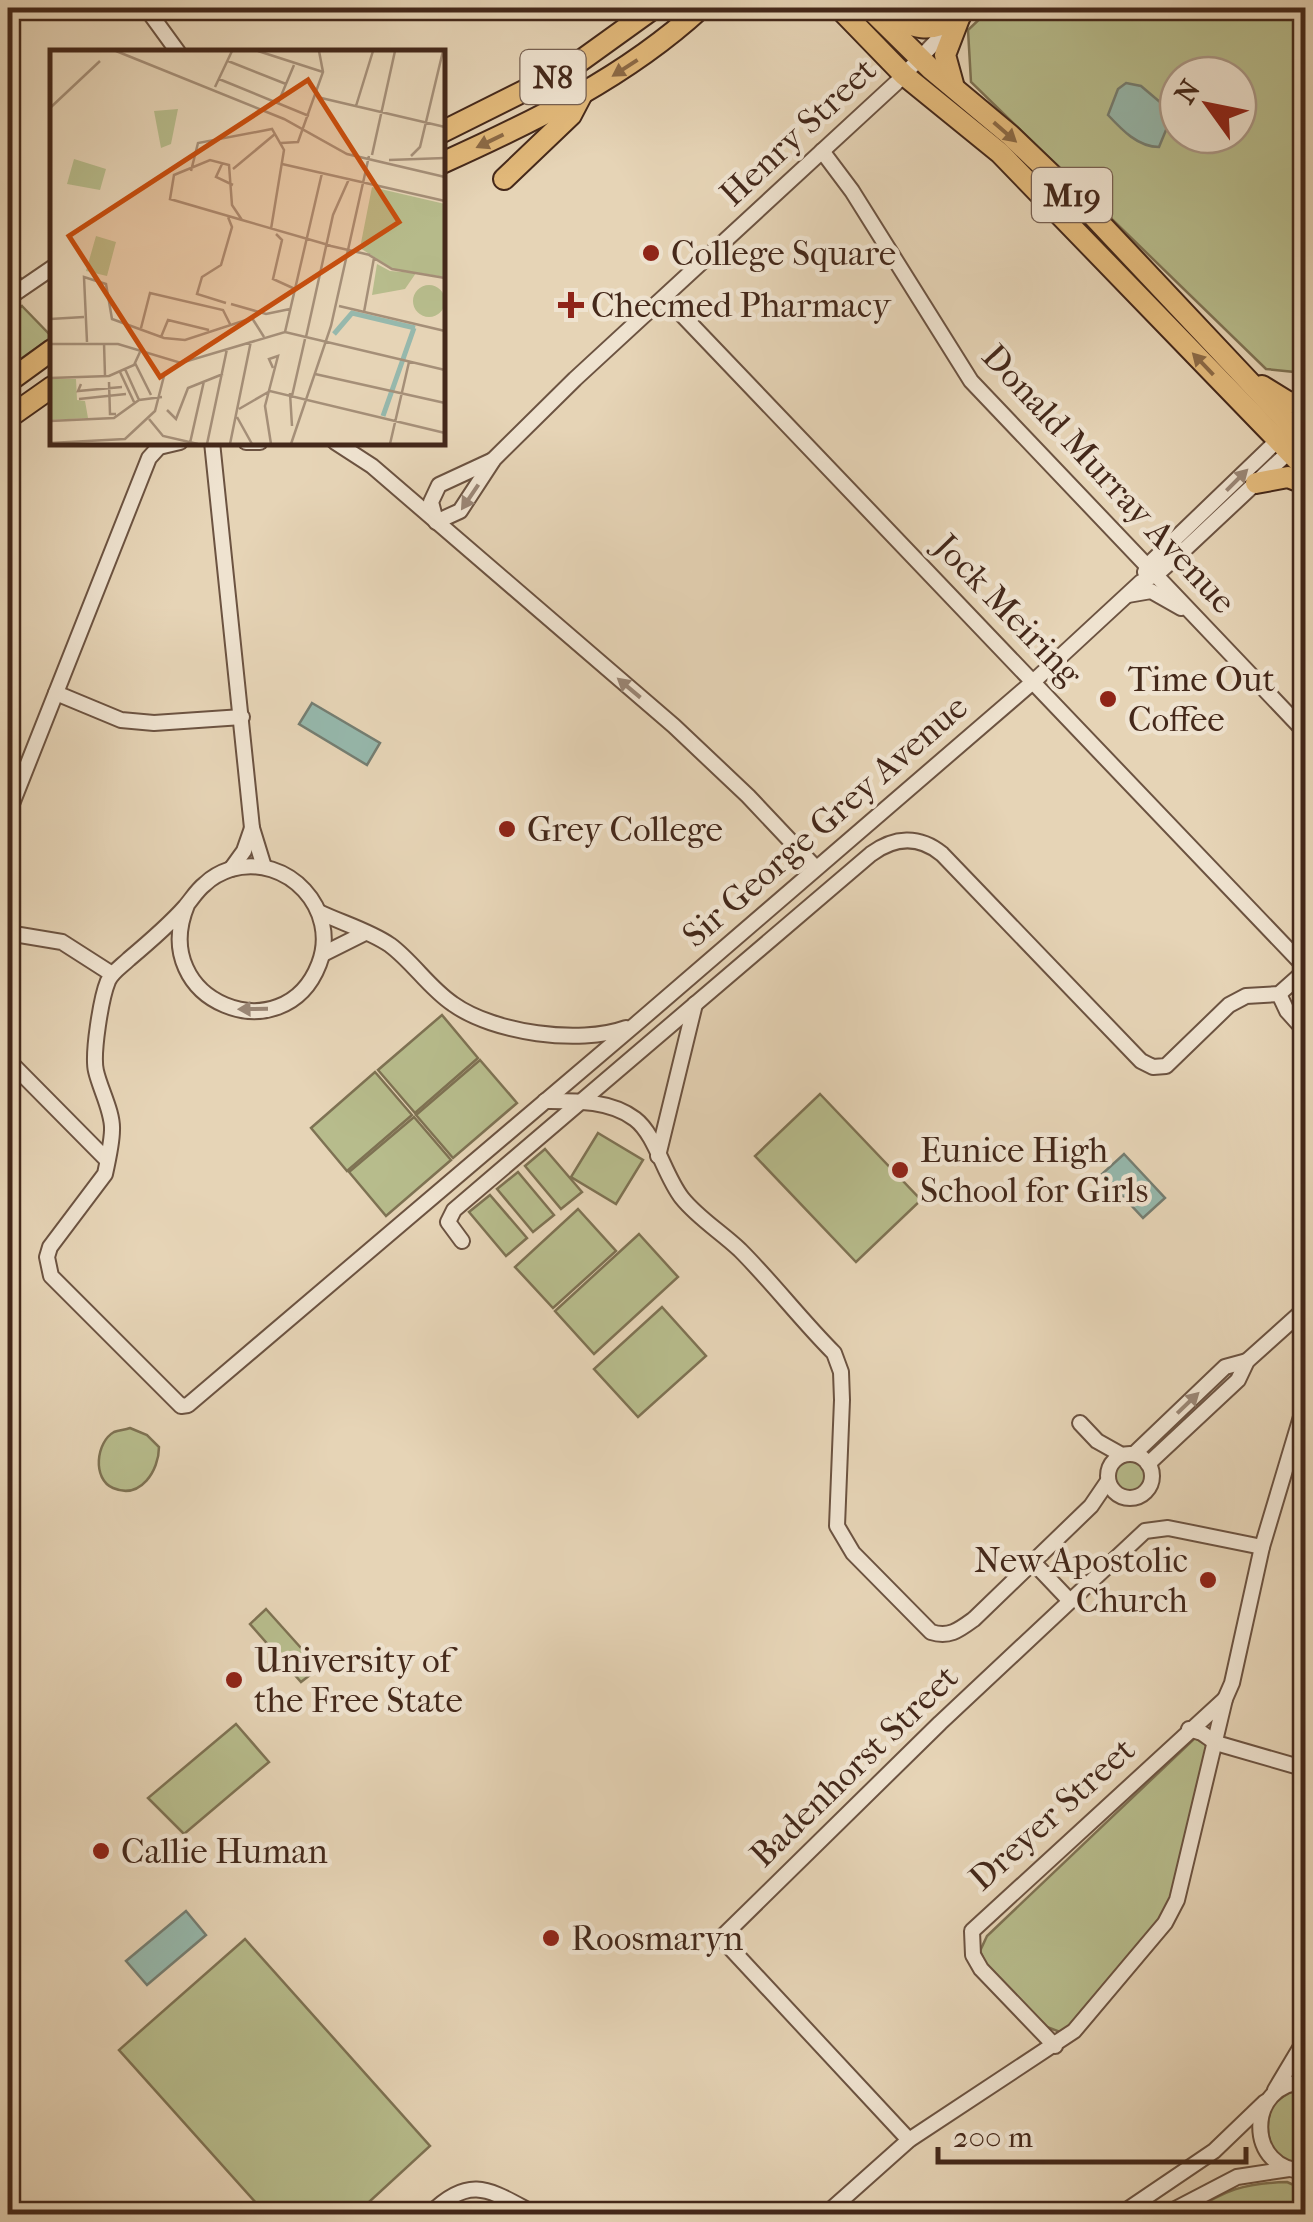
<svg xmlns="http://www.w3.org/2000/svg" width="1313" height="2222" viewBox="0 0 1313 2222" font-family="'IM FELL French Canon',serif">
<rect width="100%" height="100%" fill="#e6d4b6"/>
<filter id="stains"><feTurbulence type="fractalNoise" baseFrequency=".002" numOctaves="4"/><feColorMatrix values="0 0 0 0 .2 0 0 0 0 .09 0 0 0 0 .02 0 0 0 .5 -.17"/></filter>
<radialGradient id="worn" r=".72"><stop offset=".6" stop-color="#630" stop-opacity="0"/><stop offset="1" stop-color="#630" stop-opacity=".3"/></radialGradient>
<g fill="#b7bc8c" stroke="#7e7253" stroke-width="2.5" fill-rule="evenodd">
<path d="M991,8h314v365l-39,-4 -295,-287 -3,-52zM1178,75h60v60h-60z"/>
<path d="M22,306l30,31 -44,31v-51z"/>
<path d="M442,1015l36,43 -63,55 -37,-43z"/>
<path d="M480,1060l37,43 -64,55 -37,-43z"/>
<path d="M375,1072l37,43 -65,56 -36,-43z"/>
<path d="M820,1094l101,106 -65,62 -101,-106z"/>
<path d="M414,1117l37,43 -65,56 -37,-44z"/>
<path d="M598,1133l45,27 -27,44 -45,-27z"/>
<path d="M545,1149l37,43 -21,17 -36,-43z"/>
<path d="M518,1172l36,43 -21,17 -36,-43z"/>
<path d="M490,1195l37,43 -21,18 -37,-44z"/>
<path d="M578,1209l38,42 -63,57 -38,-41z"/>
<path d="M639,1234l39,43 -84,77 -39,-43z"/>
<path d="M662,1307l44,49 -68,61 -44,-48z"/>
<path d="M130,1428l17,7 12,12c0,23 -18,53 -46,41 -21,-9 -17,-46 1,-56 5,-2 11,-2 16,-4z"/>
<circle cx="1130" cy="1475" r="17"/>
<path d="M266,1609l53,59 -18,14 -51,-58z"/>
<path d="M236,1724l33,38 -85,72 -36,-36z"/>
<path d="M1195,1738l17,11 -44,166 -93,108 -15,9 -13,-5 -61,-63 -6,-13 7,-15z"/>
<path d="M245,1939l185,207 -74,68h-90l-147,-164z"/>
<path d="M1305,2088v80c-51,-9 -53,-71 0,-80z"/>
<path d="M1287,2182l18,8v24h-116c35,-24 55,-31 98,-32z"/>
</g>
<g fill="#96b8ac" stroke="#757e72" stroke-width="2.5">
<path d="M1126,83l15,3 32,27 -14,34c-21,0 -37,-17 -51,-32l10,-26z"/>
<path d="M312,703l68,40 -13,22 -68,-41z"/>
<path d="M1124,1154l41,44 -22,20 -41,-44z"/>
<path d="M186,1911l20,24 -59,50 -21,-24z"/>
</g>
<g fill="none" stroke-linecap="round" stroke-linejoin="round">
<g stroke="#6c5341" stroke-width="18">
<g id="minor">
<path d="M146,8l32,44"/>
<path d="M822,151l30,40 119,190 335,352"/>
<path d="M8,273l11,17"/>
<path d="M665,297l641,671"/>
<path d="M8,298l44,-30"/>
<path d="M212,442l40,386 12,39"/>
<path d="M246,442h14"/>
<path d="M335,442l37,24 302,260 74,70 67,71"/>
<path d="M436,521l-5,-19 8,-17 54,-25"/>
<path d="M436,522l24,-11 34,-52 81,-80 321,-296 72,-75"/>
<path d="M1145,572l3,-7 158,-152"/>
<path d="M1128,595l23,-4 30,17"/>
<path d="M56,693l65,27 33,3 88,-6"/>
<path d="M8,814l141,-356 10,-11 21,-5"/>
<path d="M231,869l13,-18 8,-23"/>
<path d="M187,905c-40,97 97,150 132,59 21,-54 -31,-111 -88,-95 -9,3 -19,8 -26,15 -8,6 -13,15 -20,23 -17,19 -37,36 -56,52 -7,7 -17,13 -21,22 -7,17 -16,73 -12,90 4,18 17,41 16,59 0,9 -5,35 -7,44l-55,73 -3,10 4,19 130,130 7,-1 448,-381 398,-343 107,-99 16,-8 25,-22 111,-104"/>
<path d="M319,912c23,11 51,19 71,33 23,17 39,43 63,59 41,29 126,41 173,24"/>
<path d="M8,933l54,9 50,32"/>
<path d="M323,954l42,-21"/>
<path d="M1279,994l8,17 19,21"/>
<path d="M8,1060l97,98"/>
<path d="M545,1101c29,0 65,-1 90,18 21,16 29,56 47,79 16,20 39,34 58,52 33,33 61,70 94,103l7,19 1,28 -5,126 16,27 78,79c18,6 28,-2 43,-13l117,-113 17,-25"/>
<path d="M658,1156l37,-152"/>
<path d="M462,1241l-14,-19 6,-12 417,-356c23,-17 48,-19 71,0l199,207 12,6 13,-1 63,-61 17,-9 33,-2 27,-24"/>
<path d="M1080,1423l17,18 25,14"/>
<circle cx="1130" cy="1476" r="22"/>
<path d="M1134,1454l91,-87 22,-6"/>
<path d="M1148,1464l90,-84 9,-19 59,-53"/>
<path d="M1033,1562l37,39"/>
<path d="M1189,1729l13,4 14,10 90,26"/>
<path d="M1055,2046l-74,-77 -8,-14 -1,-24 253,-232"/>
<path d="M1306,2082c-61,0 -61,90 0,89"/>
<path d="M1275,2090l31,-52"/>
<path d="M909,2140l-188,-202 219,-215 205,-192 23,-3 94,19"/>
<path d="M430,2214c41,-41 61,-23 105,0"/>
<path d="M826,2214l83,-74 165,-109 91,-108 12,-23 48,-201 7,-16 30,-136 44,-147"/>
<path d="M1121,2214l93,-63 51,-49"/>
<path d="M1166,2214l71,-37 52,-8"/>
</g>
</g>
<g stroke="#44281a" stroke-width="24">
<g id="highway">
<path d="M839,8l65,67 96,78 306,316"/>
<path d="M869,8l62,61 79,66 70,67 226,240"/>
<path d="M884,13c29,15 46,22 76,3"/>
<path d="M953,84l-8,-29 15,-39"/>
<path d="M442,132l130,-65 82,-59"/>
<path d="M442,163c93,-42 184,-86 259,-155"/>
<path d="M504,179l67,-64 11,-21"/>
<path d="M8,382l44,-32"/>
<path d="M1262,386l26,16 18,2"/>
<path d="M8,418l44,-31"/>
<path d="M1256,483l32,-6 18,7"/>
</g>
</g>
<use href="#minor" stroke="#efe3d0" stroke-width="14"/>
<use href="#highway" stroke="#e3ba7b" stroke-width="20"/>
</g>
<defs><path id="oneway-solid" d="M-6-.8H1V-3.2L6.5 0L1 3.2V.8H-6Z" transform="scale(2.5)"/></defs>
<g fill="#8c6a46">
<use href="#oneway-solid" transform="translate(625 68) rotate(147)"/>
<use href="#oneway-solid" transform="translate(1005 132) rotate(41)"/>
<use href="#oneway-solid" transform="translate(490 141) rotate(154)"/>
<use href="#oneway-solid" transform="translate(1203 364) rotate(-134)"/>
</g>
<g fill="#9a8675">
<use href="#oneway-solid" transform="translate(1237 480) rotate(-45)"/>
<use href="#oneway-solid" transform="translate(470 497) rotate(124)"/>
<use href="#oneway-solid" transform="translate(629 688) rotate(-140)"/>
<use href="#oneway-solid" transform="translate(253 1009) rotate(179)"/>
<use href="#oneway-solid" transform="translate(1188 1403) rotate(-44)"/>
</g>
<g fill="#8f2418" stroke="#efe3d0" stroke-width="4">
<circle cx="651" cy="253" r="10"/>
<path d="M566 290h10v10h10v10h-10v10h-10v-10h-10v-10h10z"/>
<circle cx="1108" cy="699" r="10"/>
<circle cx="507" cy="829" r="10"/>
<circle cx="900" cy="1170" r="10"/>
<circle cx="1208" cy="1580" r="10"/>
<circle cx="234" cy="1680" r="10"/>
<circle cx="101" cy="1851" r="10"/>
<circle cx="551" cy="1938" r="10"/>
</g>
<g text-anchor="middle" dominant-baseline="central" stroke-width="9" stroke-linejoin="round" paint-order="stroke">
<g fill="#efe3d0" stroke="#776051" stroke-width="2.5">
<rect x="520.5" y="50" width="65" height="54" rx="8"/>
<rect x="1032" y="168" width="80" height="54" rx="8"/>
</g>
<g font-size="32" font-weight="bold" fill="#44281a">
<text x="553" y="77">N8</text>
<text x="1072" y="195">M19</text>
</g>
<g font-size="35" fill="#44281a" stroke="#efe3d0">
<text transform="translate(798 132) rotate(-43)">Henry Street</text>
<text transform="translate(1109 479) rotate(47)">Donald Murray Avenue</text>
<text transform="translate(1008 610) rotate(46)">Jock Meiring</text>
<text transform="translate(825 821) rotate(-41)">Sir George Grey Avenue</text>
<text transform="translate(854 1766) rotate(-44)">Badenhorst Street</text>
<text transform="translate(1052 1814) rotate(-42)">Dreyer Street</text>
</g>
<g font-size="35" fill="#44281a" stroke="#efe3d0" text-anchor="start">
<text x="671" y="253">College Square</text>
<text x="591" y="305">Checmed Pharmacy</text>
<text x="1128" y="679">Time Out<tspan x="1128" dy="40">Coffee</tspan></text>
<text x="527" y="829">Grey College</text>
<text x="920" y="1150">Eunice High<tspan x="920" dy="40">School for Girls</tspan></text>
<text x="1188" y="1560" text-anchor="end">New Apostolic<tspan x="1188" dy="40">Church</tspan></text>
<text x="254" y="1660">University of<tspan x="254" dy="40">the Free State</tspan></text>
<text x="121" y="1851">Callie Human</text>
<text x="571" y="1938">Roosmaryn</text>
</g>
</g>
<g transform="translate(50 50)">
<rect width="395" height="395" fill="#e6d4b6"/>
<path d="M128,59l-7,35 -10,4 -7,-37zM24,109l32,10 -6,21 -33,-6zM322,137l73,17v73l-52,-8 -33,-21zM46,186l20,6 -9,34 -21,-5zM327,214l13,7 26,2 -11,16 -33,6zM363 251a16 16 0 1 1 32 0a16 16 0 1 1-32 0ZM0,329h26l1,21 8,1 3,17 -38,2z" fill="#b7bc8c"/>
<path fill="none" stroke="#96b8ac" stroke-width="5" d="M284,284l18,-21 63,15M333,366l31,-88"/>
<path fill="none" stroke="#a58f78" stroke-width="2.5" d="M66,1l168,68 63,35 98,23M208,1l65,21M178,11l58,23M169,29l90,37M165,37l17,-36M267,47l128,30M228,53l16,-38M306,56l17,-55M0,58l50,-47M231,93l17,-1 25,-70 -4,-21M322,105l23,-104M361,106l9,-9 23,-96M339,110l56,-2M172,114l-6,13 17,8M232,114l163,37M183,119l42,-35M141,121l7,-28 74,-14 12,21 -13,79M192,170l-10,-15 -3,-40 -19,-5 -36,15 -4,24 72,21 83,24 6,2 39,9M226,184l6,6 -9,39 22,10M319,205l23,14 53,9M176,253l-29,-9 5,-17 19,-12 11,-38 -4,-10M181,254l35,10 24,-5M289,256l106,25M314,262l10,-54M0,269l34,-2M91,278l9,-35 73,17 7,14M235,282l37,-159M111,287l7,-17 41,10M256,287l27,-122 16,-36M37,292l-3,-65 22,7 6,35 52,19 21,2 67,-22 12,19M54,293l1,33M0,294h68l63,19 104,-31 160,38M85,313l16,32M75,319l14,31M70,322l14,30M265,324l130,29M0,328l59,-2 25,-11 6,-13M59,332l1,32h6M31,334l-3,7 44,-4M240,343l2,33M242,346l13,-57M29,349l47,-5M189,359l31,-18 175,42M117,360l9,9 12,-31 35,-14M187,367l15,27M99,369l14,17 35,8M0,371l64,-3 25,-18 23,-3M0,393l75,-4 30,-28 10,-39M140,393l14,-62M157,394l20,-95M180,394l21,-103M221,394l-6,-38 13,-50 -9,3 4,9M241,394l40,-118 38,-170M340,394l19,-82"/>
<path fill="#c74f0f" fill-opacity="0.15" stroke="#c74f0f" stroke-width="5" d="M258,30l91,142 -239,155 -91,-141z"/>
<rect width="395" height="395" fill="none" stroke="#44281a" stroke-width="5"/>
</g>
<rect width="1313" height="2222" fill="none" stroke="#e6d4b6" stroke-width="40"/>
<rect x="10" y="10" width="1293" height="2202" fill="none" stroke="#44281a" stroke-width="5"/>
<rect x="20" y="20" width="1273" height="2182" fill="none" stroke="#44281a" stroke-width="2.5"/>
<g transform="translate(1208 105) rotate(303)"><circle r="48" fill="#efe3d0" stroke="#ab9887" stroke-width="2.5"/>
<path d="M0-8L18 38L0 25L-18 38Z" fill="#8f2418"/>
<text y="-15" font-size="28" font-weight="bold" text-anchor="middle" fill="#44281a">N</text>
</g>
<path d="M938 2147v15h308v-15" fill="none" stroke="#44281a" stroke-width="5"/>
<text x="953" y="2147" font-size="30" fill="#44281a" stroke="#efe3d0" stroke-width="8" paint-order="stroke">200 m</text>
<rect width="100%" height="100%" filter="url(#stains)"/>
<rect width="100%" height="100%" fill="url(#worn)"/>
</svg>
